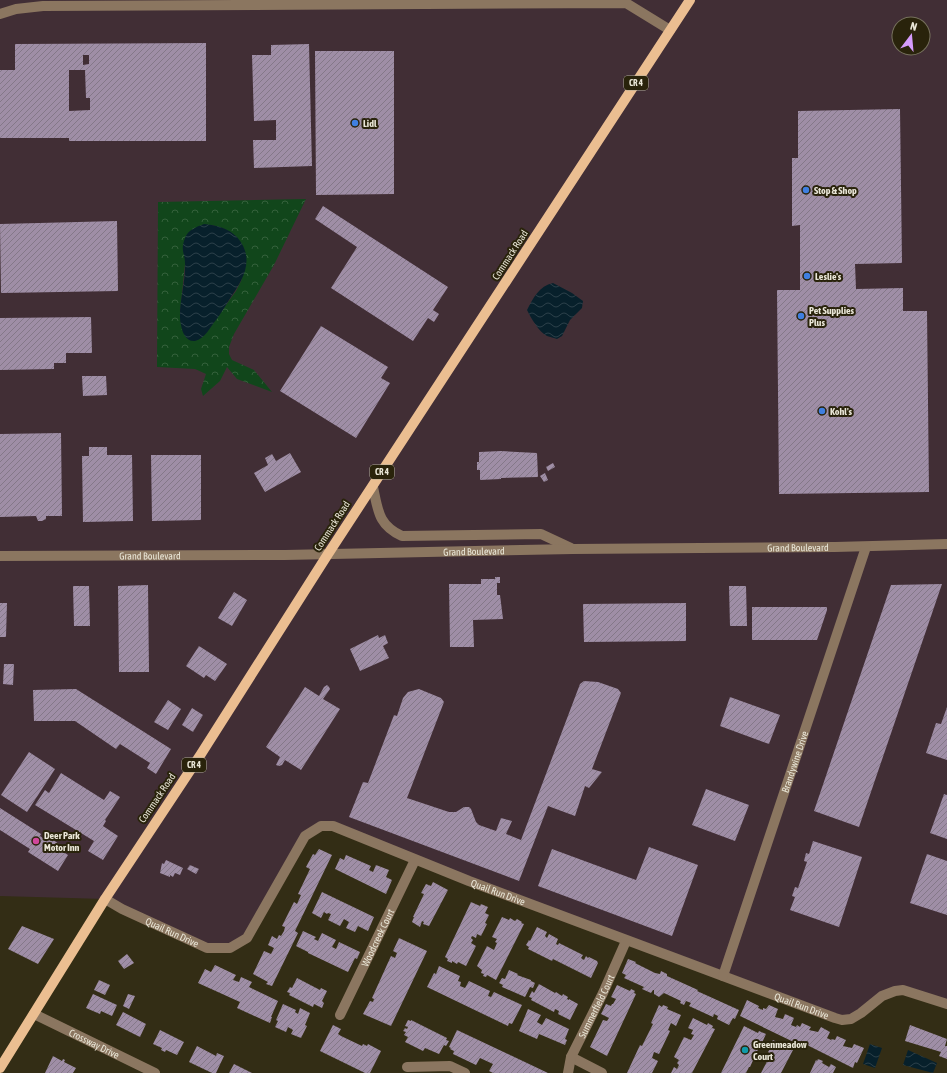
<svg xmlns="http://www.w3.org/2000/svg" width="947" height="1073" viewBox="0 0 947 1073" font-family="'Asap Condensed',sans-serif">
<defs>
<pattern id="forest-crowns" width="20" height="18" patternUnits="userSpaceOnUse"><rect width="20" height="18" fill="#11461b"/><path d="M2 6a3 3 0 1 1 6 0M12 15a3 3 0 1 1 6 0" fill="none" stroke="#34613b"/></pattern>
<pattern id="water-waves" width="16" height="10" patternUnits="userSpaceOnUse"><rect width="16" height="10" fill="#07202b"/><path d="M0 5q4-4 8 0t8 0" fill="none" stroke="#2b4049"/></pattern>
<pattern id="building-hatch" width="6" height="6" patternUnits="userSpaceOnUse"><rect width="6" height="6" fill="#9f8ea6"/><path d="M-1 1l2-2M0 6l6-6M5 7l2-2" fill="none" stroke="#847888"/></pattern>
</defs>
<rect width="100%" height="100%" fill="#332d15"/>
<path fill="#412e35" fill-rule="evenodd" d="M0,0h947v1004l-52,-13 -44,28 -518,-193 -20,3 -66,109 -17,10h-23l-102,-49 -105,-3zM899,24h24v24h-24z"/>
<path fill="url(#forest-crowns)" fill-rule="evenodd" d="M306,199l-32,66 -40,69 -5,13v7l3,6 22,10 18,22 -35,-13 -10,-12 -7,14 -17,15 -2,-7 5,-15 -11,-5 -38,-2 1,-165zM212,225l12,4 18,50 -6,12 -31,43 -25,-21 5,-49z"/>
<g fill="url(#water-waves)">
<path d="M204,224c12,1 24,4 33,13 19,22 6,43 -8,63 -4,7 -8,13 -13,20 -6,7 -11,19 -21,21 -9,1 -13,-9 -14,-16 -4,-16 5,-43 4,-61 0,-11 -5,-13 0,-26 3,-8 11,-11 19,-14z"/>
<path d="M553,283l19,10 11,8 -1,7 -12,12 -8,16 -5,3c-3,-1 -7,-2 -10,-3 -8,-4 -16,-18 -20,-26 6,-12 12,-24 26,-27z"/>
<path d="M870,1044l12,4 -7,20 -12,-4z"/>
<path d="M908,1050l29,13 -4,10 -30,-8z"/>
</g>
<g fill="url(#building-hatch)" fill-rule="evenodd">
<path d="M206,43v98h-137v-3h-69v-68h15v-26zM83,55h6v9l-6,1zM69,70h16l1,28h4v12l-21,1z"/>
<path d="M309,44l3,122 -58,2 -1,-28h23v-20l-22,1 -2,-66h19v-10z"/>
<path d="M315,51h79v143l-78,1z"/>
<path d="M900,109l2,154 -47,1 1,25 47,-1v23h24l2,181 -150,2 -2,-204h23v-65l-8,1v-68h6v-47z"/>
<path d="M323,206l125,81 -15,23 6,4 -5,8 -6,-4 -15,23 -82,-53 26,-41 -42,-28z"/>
<path d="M117,221l1,70 -117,2 -1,-69z"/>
<path d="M91,317l1,36h-26v10h-12v6l-54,1v-52z"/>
<path d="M321,326l67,41 -7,11 9,5 -34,55 -76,-47z"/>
<path d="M82,376h24l1,19 -24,1z"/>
<path d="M61,433l1,83h-16v3l-4,2h-4l-2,-5 -36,1v-83z"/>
<path d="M89,447h18v8h25l1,66 -50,1 -1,-66h7z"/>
<path d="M501,451l36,2 1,24 -37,1v1l-21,1v-10h-3v-8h2v-10z"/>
<path d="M290,453l11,19 -36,20 -11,-19 14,-8 -3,-7 7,-4 4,7z"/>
<path d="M151,455h50v65l-49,1z"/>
<path d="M553,463l2,4 -7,4 -2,-4z"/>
<path d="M545,473l3,7 -4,2 -4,-6z"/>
<path d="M495,577h5v6h-3v12h3l3,24 -30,1 1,27h-24l-1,-63h32v-5h14z"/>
<path d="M942,584l-83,243 -45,-16 77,-226z"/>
<path d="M148,585l1,87h-30l-1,-86z"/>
<path d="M73,586h16l1,40h-16z"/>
<path d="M729,586h17l1,40h-17z"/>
<path d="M234,592l13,8 -15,26 -14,-8z"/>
<path d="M0,603h7l-1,34h-6z"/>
<path d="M686,603v38l-102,1 -1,-38z"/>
<path d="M752,607h75v3l-10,30h-65z"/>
<path d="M378,635l1,3 6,-3 3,8 -5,3 6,12 -29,13 -10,-22z"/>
<path d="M199,646l28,18 -12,17 -9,-6 -2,3 -18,-12z"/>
<path d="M4,664h10l-1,21 -10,-1z"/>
<path d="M584,681l14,1 20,7 3,4 -29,76 10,3 -13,16 -4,-2 -10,30 -27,-10 -29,75 -170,-64 14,-35 5,1 26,-68 3,1 6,-18 5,-6 11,-3 22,9 3,4 -37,96 42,14h7l8,-5h5l2,2 5,13 3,3 17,6 5,-13 11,3 -6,13 15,6 59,-156z"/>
<path d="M327,685l2,2 1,2 -7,10 17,10 -39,61 -16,-10 -3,5 -3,1 -3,-1 4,-8 -14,-10 39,-60 14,9 5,-9z"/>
<path d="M76,689l95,60 -15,25 -9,-6 3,-5 -30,-19 -4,5 -41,-28h-41l-1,-31z"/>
<path d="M730,697l50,18 -11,29 -49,-18z"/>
<path d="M168,700l13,9 -13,21 -14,-8z"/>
<path d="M947,707v53l-21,-7 10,-30 5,1z"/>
<path d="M192,708l11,7 -10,17 -11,-7z"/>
<path d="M29,752l26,17 -28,43 -26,-17z"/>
<path d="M61,773l43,27 6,-9 10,6 -15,23 1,1 -3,5 15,10 -15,24 -15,-9 6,-10 -59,-36 10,-15 4,3z"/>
<path d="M706,789l43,16 -14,36 -43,-16z"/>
<path d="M944,794l3,1v44l-17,-6z"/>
<path d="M0,808l41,26 -1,2 4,3 2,-4 13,9 -2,4 11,7 -10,16 -30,-19 2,-3 -30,-19z"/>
<path d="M813,841l49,16 -23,70 -49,-17 5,-13 -3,-1 3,-9 3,1 9,-26 -3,-1 2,-8 3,1z"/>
<path d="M649,847l49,18 -26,71 -134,-50 14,-37 84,31z"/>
<path d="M319,849l13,6 -37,76 3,2 -26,53 -6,-2 2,-2 -15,-8 11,-23 7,3 3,-6 -6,-3 4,-9 5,3 2,-4 2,1 3,-5 1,-4 -3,-1 12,-24 3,2 4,-9 -3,-1 12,-25 -4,-2 7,-13 2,1z"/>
<path d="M927,854l20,7v54l-37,-12z"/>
<path d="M346,855l25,11 -2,4 4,2 3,-7 13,5 -3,7 6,3 -6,14 -51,-25 5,-11 4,2z"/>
<path d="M166,860l17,8 -3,7 -5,-2 -2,4 -3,-2v2l-10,-4 2,-10 2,1z"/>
<path d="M190,865l9,4 -3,5 -9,-5z"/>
<path d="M433,882l15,8 -19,36 -6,-2 1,-2 -2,-1 -2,6 -8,-5 2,-5h-1l11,-23 -3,-1 5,-9 5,2z"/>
<path d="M322,892l52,25 -6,14 -10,-5 -3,6 -9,-4 3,-6 -5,-3 -4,7 -12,-6 3,-6 -3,-1 -1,1 -3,-2 -3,6 -9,-5z"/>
<path d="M471,902l9,4 1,-2 7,3 -3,6 4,2 -4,8 2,1 -6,12 -4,-2 -1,4 -4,-2 -1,2 2,2 -2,3 5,3 -10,20 -8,-4 -1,2 -5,-3v2l-5,-2 1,-2 -3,-2z"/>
<path d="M502,917l7,3 1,-2 5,3 2,-2 5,3 -1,1 3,1 -28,56 -9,-5 -1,2 -3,-1 1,-2 -3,-1 1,-3 -5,-4 10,-20 7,4 3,-7 -2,-1 2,-3 -5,-2z"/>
<path d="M22,926l32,13 -16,25 -30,-15z"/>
<path d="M537,927l10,5 -2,4 2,2 2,-4 9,5 -2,5 2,1 1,-2 24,12 -2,3 3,2 2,-4 2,2 1,-1 8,4 1,2 -7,15 -38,-19 -1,2 -24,-12 1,-2 -3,-2 3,-5 1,1z"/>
<path d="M303,931l13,6 -2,2 4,2 4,-8 14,7 -4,7 4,2 3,-7 21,10 -3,7 -2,-1 -7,14 -40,-19v-1l-12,-6z"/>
<path d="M399,938l28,13 -36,75 -28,-12 7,-13 3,1 1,-3 -2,-1 19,-42 4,2 2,-5 -4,-2z"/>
<path d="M127,954l7,9 -10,6 -6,-8z"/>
<path d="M628,959l8,3 -1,1 20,10 5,1 1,-3 6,3v2l31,14 -1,1 42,19 -4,9 -2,-1 -4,7 -12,-6 1,-3 -4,-2 -1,3 -24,-11 2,-3 -5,-2 -2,4 -4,-2 1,-2 -17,-8 -5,4 -5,-3v-4h-1l-2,3 -9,-4 2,-2 -20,-9 2,-3 -4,-2z"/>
<path d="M215,965l21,10 -3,5 6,2 2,-5 11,5 -3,5 29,14 -7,16h1l-2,6 -33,-15 3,-6 -42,-19 7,-14 6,3z"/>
<path d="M439,966l21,10 -2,5 3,1 -1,4 5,2 4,-7 21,10 -2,5 3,1 3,-5 28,13 -10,19 -3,-1 -1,3 -81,-39 7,-14 2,1z"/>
<path d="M509,970l9,4 -1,1 14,5v1l4,2 -2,5 -3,-1 -5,10 -23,-10 1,-2 -4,-2 3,-5 3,1z"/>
<path d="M297,978l23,12 1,-2 6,3 -5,10 2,2 -2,5 -8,-4 -1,3 -24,-12 1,-2 -3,-1 3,-5 2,1z"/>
<path d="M99,980l11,5 -5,10 -11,-5z"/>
<path d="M539,984l16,9 1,-1 6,4 1,-2 5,3 -1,2 2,1v-1l9,5 -8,16 -12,-6 1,-3 -4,-2 -1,3 -23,-12 1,-2 -3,-1 3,-6 2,2z"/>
<path d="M617,985l13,6 1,-2 4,2 -1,2 2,1 -29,62 -17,-9 13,-27 4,1 2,-3 -8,-4 5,-10 5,2 1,-2h1l3,-5 -5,-2z"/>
<path d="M93,994l24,11 -5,11 -11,-5 -1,3 -14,-6z"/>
<path d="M128,994l7,2 -6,13 -6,-3z"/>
<path d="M747,1000l12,6 -1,2 5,2v-2l3,1 3,-4 9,4 -3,8 8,2 2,-5 9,4 -3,7 5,2 1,-2 3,2 2,-4 9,4 -2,3 9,2 3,-5 9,5 -3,6 4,2 1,-1 3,1 2,-4 9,4 -3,6 9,2 2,-4 10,4 -7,15 -2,-1 -2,6 -50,-25 -1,3 -62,-30z"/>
<path d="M283,1004l13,6 -1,2 3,2 2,-6 10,5 -5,12 2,1 -6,12 -10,-4 2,-4 -5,-3 -2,5 -11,-5 3,-6 -2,-1z"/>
<path d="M659,1005l3,2 1,-2 5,2 -1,2 14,6 -5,11 -5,-3 -3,7 2,1 -11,23 -5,-2 -2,6 6,3 -6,12h-25l13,-28 2,1 11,-22 -2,-1z"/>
<path d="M528,1009l13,6 -4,7 5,3 4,-7 23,11 -4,10 2,1 -2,5 -26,-11 -2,5 -18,-8z"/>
<path d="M123,1012l23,12 -6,13 -24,-12z"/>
<path d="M693,1018l14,7 1,-2 5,3 -1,2 3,1 -23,44h-21l3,-6 3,2 2,-4 -2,-2 2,-3 -5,-3 10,-20 7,3 3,-5 -3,-1 2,-4 -5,-2z"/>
<path d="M408,1020l3,1v-1l36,18 -1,2 3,1 -3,5 -2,-1 -5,9 -14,-6 -2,3 -18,-9 3,-5 -4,-2 2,-3 -3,-1 2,-3 2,1 1,-2 -3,-1z"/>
<path d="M333,1025l8,4 -3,5 3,2 21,10 1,-2 4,2 1,-2 13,7 -11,22h-5l-45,-22z"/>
<path d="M910,1025l37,14 -2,7h2v13l-8,-3 2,-4 -36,-11z"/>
<path d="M744,1026l14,7 1,-2 7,3 -5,11h-1l-10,22h-1l-3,6h-25z"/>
<path d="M160,1030l24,12 -7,13 -11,-5 -1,2 -4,-2 1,-2 -9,-4z"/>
<path d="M457,1030l91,43h-55l-4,-2 4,-7 -13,-6 -4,7 -23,-11 1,-3 -4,-2 1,-1 -2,-1z"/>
<path d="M773,1040l20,10 -12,23h-20l10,-19 -3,-2 2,-3h-2z"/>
<path d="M197,1046l19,10 1,-3 7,3 -8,17h-4l-23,-11z"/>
<path d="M53,1056l9,5 1,-2 2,1 -1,2 12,6 -3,5h-28z"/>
<path d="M818,1059l5,2 -1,2 7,4 2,-3 5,3 -3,6h-23l6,-13 1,1z"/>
<path d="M234,1064l18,9h-23z"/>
</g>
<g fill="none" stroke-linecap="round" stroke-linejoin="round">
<g stroke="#8b7660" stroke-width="10">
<path d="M0,14l16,-5 27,-3 583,-3 44,27"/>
<path d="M373,487c5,23 5,38 29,49l139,-2 30,14"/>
<path id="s1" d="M0,556l285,-1 288,-6 262,-2 112,-3"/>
<path id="s2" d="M105,899l17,10 85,39h23l17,-10 58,-102 16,-10h12l136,55 366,137 7,2 9,-1 10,-6 21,-17 13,-5 8,-1 44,14"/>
<path id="s3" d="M723,976l143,-429"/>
<path id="s4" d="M34,1014l121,59"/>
<path id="s5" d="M340,1015l75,-155"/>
<path d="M571,1057l31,16"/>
<path d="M407,1067l43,-1 15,7"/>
<path id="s6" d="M568,1073l3,-16 32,-64 23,-52"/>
</g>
<path stroke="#ebbe91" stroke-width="10" d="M0,1068l105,-169 96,-145 127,-200 362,-554"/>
</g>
<g fill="#3f7fe0" stroke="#29230b" stroke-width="1.5">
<circle cx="355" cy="123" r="4"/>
<circle cx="806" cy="190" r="4"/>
<circle cx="807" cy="276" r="4"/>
<circle cx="801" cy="316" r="4"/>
<circle cx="822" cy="411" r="4"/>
</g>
<circle fill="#d1479c" stroke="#29230b" stroke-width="1.5" cx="36" cy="841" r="4"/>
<circle fill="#0f9aa8" stroke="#29230b" stroke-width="1.5" cx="745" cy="1050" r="4"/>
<g text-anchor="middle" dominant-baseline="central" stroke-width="4" stroke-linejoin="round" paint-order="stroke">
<g fill="#29230b" stroke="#b0ac9a" stroke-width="1">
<rect x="624" y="76" width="24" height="14" rx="3"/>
<rect x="370" y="465" width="24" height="14" rx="3"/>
<rect x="182" y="758" width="24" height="14" rx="3"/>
</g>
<g font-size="9" font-weight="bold" fill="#eae7d8">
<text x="636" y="83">CR 4</text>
<text x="382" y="472">CR 4</text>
<text x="194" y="765">CR 4</text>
</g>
<g font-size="10" font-weight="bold" fill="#eae7d8" stroke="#29230b" text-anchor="start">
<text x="363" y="123">Lidl</text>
<text x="814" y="190">Stop &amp; Shop</text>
<text x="815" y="276">Leslie's</text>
<text x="809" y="310">Pet Supplies<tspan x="809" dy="12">Plus</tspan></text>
<text x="830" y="411">Kohl's</text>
<text x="44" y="835">Deer Park<tspan x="44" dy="12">Motor Inn</tspan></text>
<text x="753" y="1044">Greenmeadow<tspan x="753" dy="12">Court</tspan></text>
</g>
<g font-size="10" fill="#eae7d8" stroke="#29230b">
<text transform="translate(510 255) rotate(-57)">Commack Road</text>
<text transform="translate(332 526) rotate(-57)">Commack Road</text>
<text stroke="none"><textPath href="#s1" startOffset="798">Grand Boulevard</textPath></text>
<text stroke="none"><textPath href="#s1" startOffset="474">Grand Boulevard</textPath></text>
<text stroke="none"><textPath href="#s1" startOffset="150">Grand Boulevard</textPath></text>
<text stroke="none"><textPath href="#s3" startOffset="226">Brandywine Drive</textPath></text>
<text transform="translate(157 798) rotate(-56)">Commack Road</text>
<text stroke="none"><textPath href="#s2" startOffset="482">Quail Run Drive</textPath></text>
<text stroke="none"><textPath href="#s2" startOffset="75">Quail Run Drive</textPath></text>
<text stroke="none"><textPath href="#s5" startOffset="86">Woodcreek Court</textPath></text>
<text stroke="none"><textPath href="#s6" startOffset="73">Summerfield Court</textPath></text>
<text stroke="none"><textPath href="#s2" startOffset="806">Quail Run Drive</textPath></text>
<text stroke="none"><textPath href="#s4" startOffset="67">Crossway Drive</textPath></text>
</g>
</g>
<g transform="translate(911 36) rotate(16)"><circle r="19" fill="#29230b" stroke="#76715d"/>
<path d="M0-3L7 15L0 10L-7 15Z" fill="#d59cfb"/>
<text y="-6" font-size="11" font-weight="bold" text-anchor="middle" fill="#eae7d8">N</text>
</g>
</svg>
